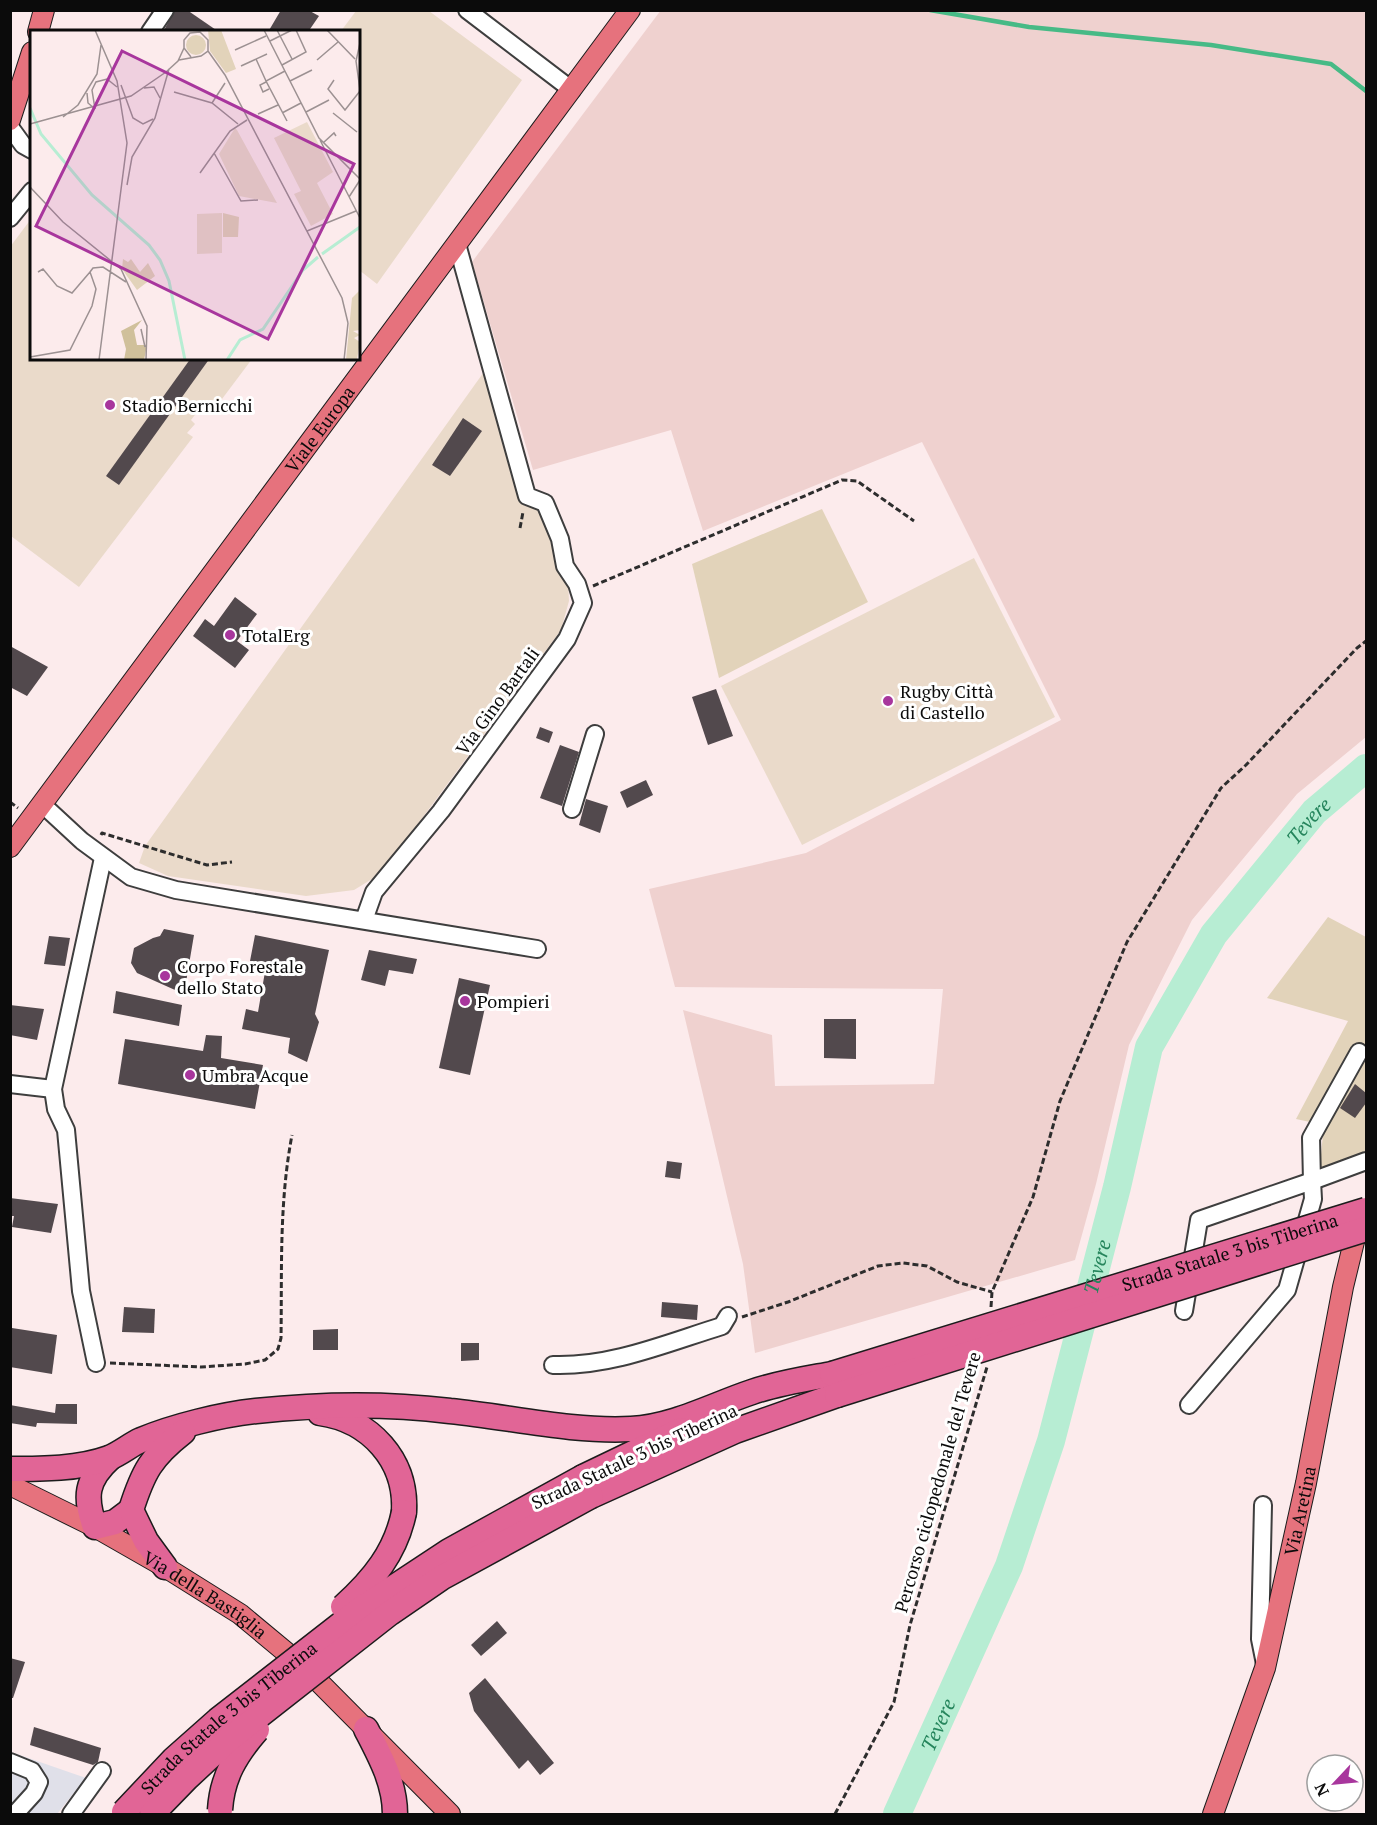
<svg xmlns="http://www.w3.org/2000/svg" width="1377" height="1825" viewBox="0 0 1377 1825" font-family="'PT Serif',serif">
<rect width="100%" height="100%" fill="#fcebec"/>
<path fill="#e0e0e9" d="M11,1752l75,26 -29,36h-46z"/>
<path fill="#efd1cf" d="M661,10l705,1v726l-69,57 -105,126 -63,125 -33,139 -21,76 -320,93 -12,-89 -60,-254 89,25 3,51 159,-2 9,-95 -268,-2 -26,-98 157,-36 255,-133 -139,-278 -219,89 -32,-101 -138,40 -61,-208z"/>
<g fill="#e2d3ba">
<path d="M822,509l46,93 -149,76 -27,-114z"/>
<path d="M1328,917l38,20v215l-47,22 5,-49 -28,-6 52,-98 -81,-23z"/>
</g>
<g fill="#eadaca">
<path d="M356,11h73l93,69 -145,204 -18,-14 -1,-238 -17,-1z"/>
<path d="M31,219l1,139 220,1 -33,44 -6,-3 -7,10 -5,-3 -10,13 4,4 -8,9 6,4 -114,150 -68,-51 -1,-289z"/>
<path d="M486,369l52,135 17,40 13,39 1,18 -8,29 -166,225 -23,24 -18,11 -48,6 -138,-20 -29,-13 6,-17z"/>
<path d="M974,558l81,159 -253,128 -81,-159z"/>
</g>
<g fill="none" stroke-linecap="round" stroke-linejoin="round">
<path stroke="#47ba86" stroke-width="4.5" d="M930,10l99,17 182,18 120,19 35,27"/>
<path stroke="#b7edd3" stroke-width="28" id="s1" d="M897,1814l112,-248 42,-125 66,-254 32,-140 65,-113 100,-122 52,-44"/>
</g>
<g fill="#52494d">
<path d="M175,10h12l32,22h-56z"/>
<path d="M281,10h27l11,6 -11,16h-40z"/>
<path d="M191,358h19l-91,127 -13,-9z"/>
<path d="M463,418l19,13 -32,45 -18,-11z"/>
<path d="M235,597l22,17 -20,27 12,9 -14,18 -42,-32 12,-17 9,7z"/>
<path d="M10,646l38,21 -21,29 -17,-9z"/>
<path d="M716,689l17,47 -25,9 -16,-48z"/>
<path d="M540,727l13,5 -4,11 -13,-5z"/>
<path d="M560,745l19,7 -17,54 -22,-8z"/>
<path d="M646,780l7,15 -26,13 -7,-16z"/>
<path d="M586,799l22,7 -8,27 -21,-8z"/>
<path d="M164,929l30,6 -10,59 -47,-21 -6,-10 3,-15 19,-10 7,-2z"/>
<path d="M255,935l74,15 -14,64 4,8 -12,40 -19,-9 2,-15 -48,-9 4,-20 12,3 8,-46 -16,-5z"/>
<path d="M49,936l21,2 -5,28 -21,-2z"/>
<path d="M369,950l48,9 -4,15 -24,-4 -4,16 -24,-6z"/>
<path d="M459,978l31,7 -20,90 -31,-7z"/>
<path d="M116,991l66,14 -3,21 -66,-13z"/>
<path d="M10,1005l34,4 -7,31 -27,-5z"/>
<path d="M824,1019h32v40l-32,-1z"/>
<path d="M206,1035l16,1 -1,22 42,7 -8,44 -137,-25 7,-45 78,12z"/>
<path d="M1355,1084l11,9v10l-11,15 -15,-10z"/>
<path d="M667,1161l15,2 -2,16 -15,-2z"/>
<path d="M10,1198l48,6 -7,29 -39,-6 2,-11h-4z"/>
<path d="M662,1302l36,3 -1,15 -36,-3z"/>
<path d="M124,1307l31,2 -1,24 -32,-1z"/>
<path d="M12,1328l45,7 -5,39 -42,-7z"/>
<path d="M338,1329v21h-25v-20z"/>
<path d="M461,1343h18v17l-18,1z"/>
<path d="M56,1404h21v20l-40,-1 -1,4 -26,-4v-18l45,8z"/>
<path d="M497,1621l10,12 -26,23 -10,-11z"/>
<path d="M10,1658l15,4 -12,36h-3z"/>
<path d="M485,1678l69,85 -14,12 -12,-15 -9,9 -45,-58 -5,-18z"/>
<path d="M34,1727l67,21 -3,14 -5,3 -63,-20z"/>
</g>
<g fill="none" stroke-linecap="round" stroke-linejoin="round">
<g stroke="#3e3e3e" stroke-width="20">
<g id="minor">
<path d="M467,10l105,80"/>
<path d="M150,32l15,-22"/>
<path d="M10,127l13,18 9,5"/>
<path d="M10,218l22,-27"/>
<path d="M42,804l40,37 49,36 45,13 361,59"/>
<path d="M572,809l23,-75"/>
<path d="M364,920l10,-28 67,-81 126,-172 16,-36 -6,-19 -12,-18 -5,-27 -15,-36 -18,-7 -70,-252"/>
<path d="M1359,1052l-48,86 1,43 54,-20"/>
<path d="M10,1084l43,5"/>
<path d="M1184,1311l15,-91 113,-39 1,18 -26,91 -98,115"/>
<path d="M96,1363l-15,-72 -15,-161 -10,-21 -3,-20 50,-231"/>
<path d="M553,1365c58,2 114,-22 169,-39l6,-10"/>
<path d="M1263,1505l-3,134 5,25"/>
<path d="M10,1762l22,9 7,11 -5,11 -19,21"/>
<path d="M71,1814l31,-43"/>
</g>
</g>
<g stroke="#1c1c1c" stroke-width="22">
<g id="major">
<path d="M38,32l6,-22"/>
<path d="M10,120l22,-68"/>
<path id="s2" d="M10,847l620,-837"/>
<path id="s3" d="M10,1485l85,42 70,40 75,47 65,54 145,146"/>
<path id="s4" d="M1213,1814l52,-146 41,-185 37,-196 16,-66"/>
</g>
</g>
<g stroke="#1c1c1c" stroke-width="27">
<g id="highway">
<path d="M320,1413c50,7 87,47 84,99"/>
<path d="M110,1458c-24,22 -26,39 -15,69l20,-5 16,-12"/>
<path d="M10,1469c32,0 69,0 99,-11 12,-5 21,-13 32,-18 34,-14 79,-25 115,-29 65,-7 129,-8 194,0 60,6 121,21 181,18 42,-2 82,-24 121,-37 26,-9 53,-13 80,-18"/>
<path d="M583,1477l98,-47"/>
<path d="M591,1496l144,-65 102,-36"/>
<path d="M165,1567l-19,-26 -15,-31c12,-38 20,-53 52,-78"/>
<path d="M366,1729c14,27 29,54 29,85"/>
</g>
</g>
<g stroke="#2d2d2d" stroke-width="3" stroke-dasharray="6 3" stroke-linecap="butt">
<path d="M520,528l3,-16"/>
<path d="M593,586l249,-106 15,1 57,40"/>
<path d="M10,802l8,6"/>
<path d="M101,835l1,-2 105,32 25,-3"/>
<path d="M991,1307l1,-15 41,-95 27,-96 67,-159 94,-154 25,-23 111,-117 9,-7"/>
<path d="M742,1317l46,-15 90,-36 25,-3 24,3 30,16 35,10"/>
<path d="M110,1363l91,4 44,-3 20,-4 13,-11 3,-11c1,-68 -2,-135 11,-203"/>
<path d="M835,1814l59,-112 16,-77 77,-258"/>
</g>
<use href="#minor" stroke="#fff" stroke-width="16"/>
<use href="#major" stroke="#e6727d" stroke-width="20"/>
<use href="#highway" stroke="#e16596" stroke-width="24"/>
<g stroke="#1c1c1c" stroke-width="27" stroke-linecap="butt">
<g id="highway-bridge">
<path id="s5" d="M832,1374l534,-164"/>
<path d="M837,1395l529,-166"/>
<path d="M343,1607c30,-27 53,-55 61,-95"/>
<path d="M220,1810c2,-33 16,-56 37,-80"/>
<path id="s6" d="M124,1812l50,-53 44,-39 140,-109 91,-60 134,-74"/>
<path d="M152,1814l35,-36 41,-38 162,-127 51,-35 150,-82"/>
</g>
</g>
<use href="#highway-bridge" stroke="#e16596" stroke-width="24"/>
</g>
<g fill="#a8369d" stroke="#fff" stroke-width="2">
<circle cx="110" cy="405" r="6"/>
<circle cx="230" cy="635" r="6"/>
<circle cx="888" cy="701" r="6"/>
<circle cx="165" cy="976" r="6"/>
<circle cx="465" cy="1001" r="6"/>
<circle cx="190" cy="1075" r="6"/>
</g>
<g text-anchor="middle" dominant-baseline="central" stroke-width="6" stroke-linejoin="round" paint-order="stroke">
<g font-size="18" fill="#0b0b0b" stroke="#fff" text-anchor="start">
<text x="122" y="405">Stadio Bernicchi</text>
<text x="242" y="635">TotalErg</text>
<text x="900" y="691">Rugby Città<tspan x="900" dy="21">di Castello</tspan></text>
<text x="177" y="966">Corpo Forestale<tspan x="177" dy="21">dello Stato</tspan></text>
<text x="477" y="1001">Pompieri</text>
<text x="202" y="1075">Umbra Acque</text>
</g>
<g font-size="18" fill="#0b0b0b" stroke="#fff">
<text stroke="none"><textPath href="#s2" startOffset="520">Viale Europa</textPath></text>
<text transform="translate(497 701) rotate(-54)">Via Gino Bartali</text>
<text stroke="none"><textPath href="#s5" startOffset="416">Strada Statale 3 bis Tiberina</textPath></text>
<text transform="translate(634 1456) rotate(-25)">Strada Statale 3 bis Tiberina</text>
<text transform="translate(937 1482) rotate(-74)">Percorso ciclopedonale del Tevere</text>
<text stroke="none"><textPath href="#s4" startOffset="316">Via Aretina</textPath></text>
<text stroke="none"><textPath href="#s3" startOffset="224">Via della Bastiglia</textPath></text>
<text stroke="none"><textPath href="#s6" startOffset="141">Strada Statale 3 bis Tiberina</textPath></text>
</g>
<g font-size="20" font-style="italic" fill="#25855c" stroke="#fff">
<text stroke="none"><textPath href="#s1" startOffset="1088">Tevere</textPath></text>
<text stroke="none"><textPath href="#s1" startOffset="584">Tevere</textPath></text>
<text stroke="none"><textPath href="#s1" startOffset="98">Tevere</textPath></text>
</g>
</g>
<g transform="translate(30 30)">
<rect width="330" height="330" fill="#fcebec"/>
<path d="M178,0h13l15,39 -10,4 -16,-22zM156 15a10 10 0 1 1 20 0a10 10 0 1 1-20 0ZM193,183l16,4 -1,20h-15zM93,229l5,3 3,-3 9,13 8,-9 7,13 -18,14 -15,-21zM330,260v40l-7,1 7,4 -6,3 6,4 -3,17 -11,1 6,-62z" fill="#e2d3ba"/>
<path d="M112,290l-8,10 3,15h10l-3,15h-20l2,-11 -5,-18z" fill="#d0c09b"/>
<path d="M277,92l26,50 -16,11 16,31 -22,12 -17,-32 7,-3 -27,-53zM205,98l2,2 40,73 -38,-7 -20,-42zM192,183v40l-25,1v-40z" fill="#eadaca"/>
<path fill="none" stroke="#b7edd3" stroke-width="3" d="M0,78l11,26 51,61 57,50 11,15 9,21 16,79M292,224l38,-27M197,330l13,-20 23,-11 40,-59 15,-13"/>
<path fill="none" stroke="#9c9192" stroke-width="1.5" d="M65,0l22,51 10,62 -28,217M234,0l55,108 41,41M247,0l15,29M297,0l28,29M240,11l22,-11M330,13l-4,18 4,29M205,20l31,-14M178,21l17,24 117,223 6,25M226,29l10,22M149,30l22,-4 7,-5v-11l-8,-8 -10,1 -6,7v8l7,9M287,30l21,-18M252,35l24,-13 -10,-22M211,36l26,-12M255,41l-19,10 21,40M304,50l-6,9 17,21 15,-19M260,51l22,-11M236,52l-6,3 3,7 6,-3M91,55l12,33 10,6 10,-5M114,58l10,-1 6,11M144,62l38,11 26,21M57,63l1,10 7,6M182,73l13,-20M65,79l-3,-19 4,-8 11,-3 10,8M276,82l23,-12M252,83l19,-10M303,83l24,19M228,84l20,-9M33,87l15,-12 19,-31 4,-29M330,89v28M0,94l101,-28 35,-24 12,-11 6,-13M290,110l40,78M293,113l11,-10 2,3M184,123l27,48 17,-1M170,143l30,-42 17,-11M97,155l5,-28 23,-39 14,-49M0,157l33,35 58,47 26,57 -1,34M319,167l11,-17M277,201l49,-20M8,242l5,-3 14,17 15,7 18,-21M111,299l4,18M0,327l40,-7 22,-44 4,-17 -6,-17 3,-4 10,-1 23,15M314,330l4,-37"/>
<path fill="#a8369d" fill-opacity="0.15" stroke="#a8369d" stroke-width="3" d="M92,21l232,113 -86,175 -232,-113z"/>
<rect width="330" height="330" fill="none" stroke="#0b0b0b" stroke-width="3"/>
</g>
<rect width="1377" height="1825" fill="none" stroke="#0b0b0b" stroke-width="24"/>
<g transform="translate(1335 1783) rotate(244)"><circle r="28" fill="#ffffff" stroke="#9d9d9d" stroke-width="1.5"/>
<path d="M0-4.5L10 22L0 15L-10 22Z" fill="#a8369d"/>
<text y="-9" font-size="16" font-weight="bold" text-anchor="middle" fill="#0b0b0b">N</text>
</g>
</svg>
